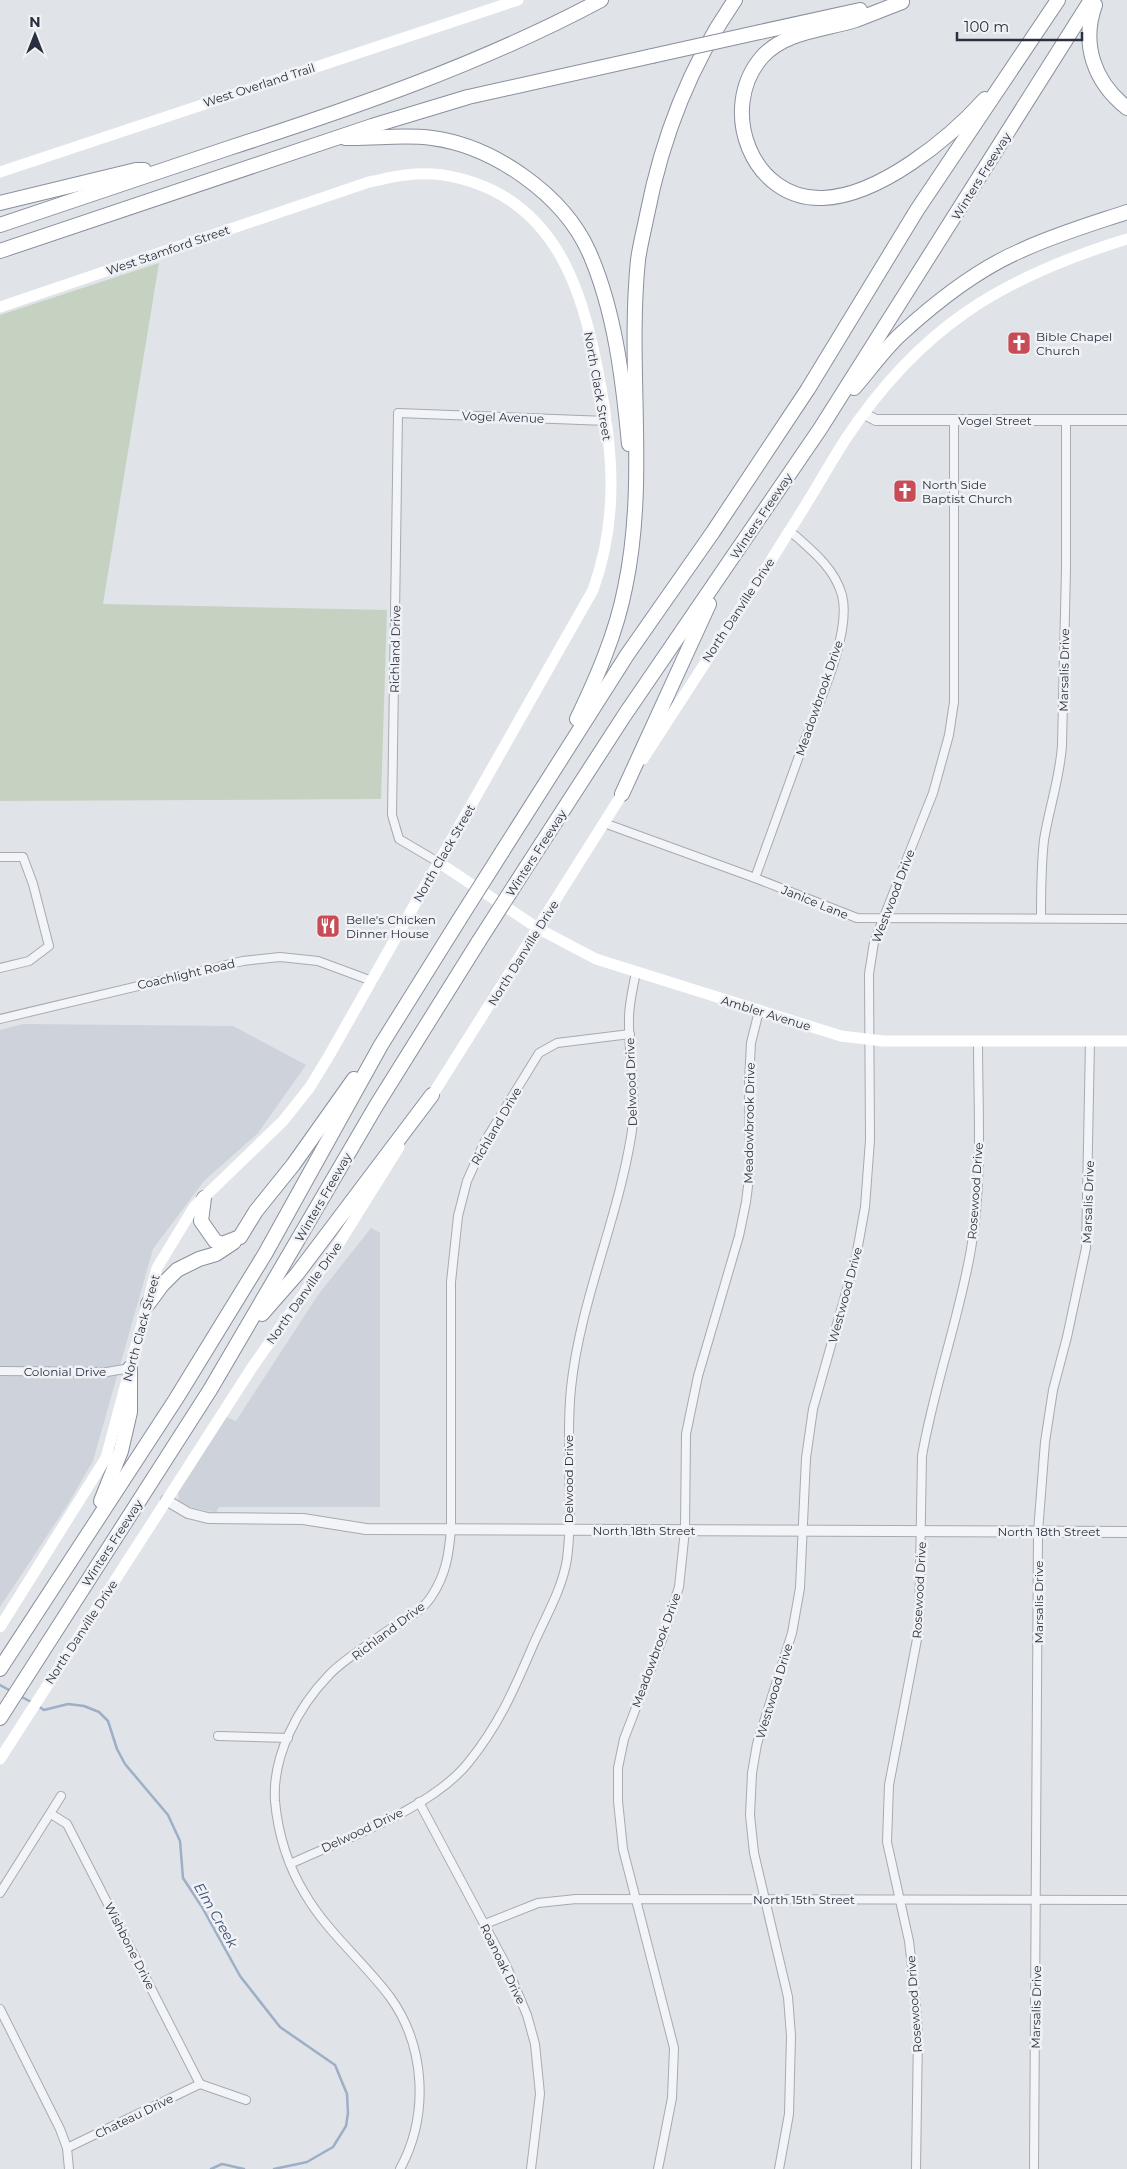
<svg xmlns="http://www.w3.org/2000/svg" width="1127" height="2169" viewBox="0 0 1127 2169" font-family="Montserrat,sans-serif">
<rect width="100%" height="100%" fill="#e0e3e8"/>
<g fill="#ced2da">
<path d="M23,1024l210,2 73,39 -48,68 -54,48 -51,68 -60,212 -25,43 -68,103v-577z"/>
<path d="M371,1228l9,5v274h-161l-3,6 -26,-6 -11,-6 -1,-9 48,-75 10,4 82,-126z"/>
</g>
<path fill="#c5d2c2" d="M159,263l-56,341 284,6 -6,189 -381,2v-486z"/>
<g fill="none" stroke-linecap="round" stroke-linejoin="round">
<g stroke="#9dafc7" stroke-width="2.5">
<path d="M0,1685l11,6"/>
<path d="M20,1696l13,7"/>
<path d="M38,1706l6,4 24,-6 16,2 15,6 9,9 9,28 8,15 43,51 12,26 3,37 19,29 38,69 40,51 55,38 12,29 1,19 -2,13 -13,21 -26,15 -33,7"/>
<path d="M211,2169l11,-5 22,5"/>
</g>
<g stroke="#a6aab2" stroke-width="10">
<g id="minor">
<path d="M604,823l151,55 102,40 270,1"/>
<path d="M0,857h23l10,27 16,62 -20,15 -29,7"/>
<path d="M438,862l-39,-23 -7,-24 6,-402 209,8"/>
<path d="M755,878c16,-44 32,-89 48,-133 14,-38 49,-111 39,-150 -8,-28 -31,-45 -52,-64"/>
<path d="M1041,918c0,-26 0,-52 3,-78 5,-32 16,-62 18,-95l4,-176v-150"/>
<path d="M0,1019l243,-58 37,-4 38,4 54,20"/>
<path d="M0,1371l107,1 23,-4"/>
<path d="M218,1736l70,2"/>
<path d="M419,1802l87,163 21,50 8,29 5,50 -9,75"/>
<path d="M51,1814l16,10 133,260"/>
<path d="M290,1864c54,-25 141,-55 178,-101 30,-37 45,-71 63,-113 12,-29 31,-59 36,-91 7,-56 -2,-114 4,-171 9,-86 46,-166 60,-251 7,-39 -3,-79 -2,-119 0,-15 4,-30 7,-46"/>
<path d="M0,1893l61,-97"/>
<path d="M485,1924l53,-21 38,-4 551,1"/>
<path d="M0,2009l60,120 7,19 2,21"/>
<path d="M200,2084l46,16"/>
<path d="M67,2148l133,-64"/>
<path d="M400,2169c29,-53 26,-122 -10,-172 -27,-36 -62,-64 -85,-103 -17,-28 -27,-60 -30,-93 -3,-45 23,-94 54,-126 14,-15 35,-27 51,-39 16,-12 40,-22 51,-39 15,-22 18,-43 20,-68v-247l7,-66 9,-35 18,-40 54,-88 18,-10 73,-9"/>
<path d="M658,2169l14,-71 2,-50 -51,-199 -5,-48v-33l6,-29 38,-99 17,-53 6,-57 1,-96 12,-58 41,-140 7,-34 4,-32 -1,-89 2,-38 8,-32"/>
<path d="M779,2169l10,-55 2,-78 -3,-39 -34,-144 -4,-38 2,-42 5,-29 35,-111 8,-45 6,-130 7,-49 43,-152 9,-50 5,-67 -1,-166 5,-32 59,-149 16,-58 5,-33v-282"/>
<path d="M916,2169l2,-136 -4,-49 -5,-43 -22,-99 2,-57 30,-156 3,-173c12,-70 37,-137 49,-207 12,-68 7,-139 7,-208"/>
<path d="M1034,2169l4,-637 7,-90 8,-52 14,-53 19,-89 4,-207"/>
</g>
</g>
<g stroke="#a6aab2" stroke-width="12">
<g id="tertiary">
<path d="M864,414l12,6h251"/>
<path d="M166,1500l22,13 20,5 95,1 63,10 761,3"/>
</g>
</g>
<g stroke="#88909e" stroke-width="16">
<g id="motorway">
<path d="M902,2c-15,6 -31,12 -46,18 -31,10 -71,11 -94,37 -45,52 -10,144 61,141 56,-2 126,-59 162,-99"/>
<path d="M1095,5c-14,39 -1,77 32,103"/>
<path d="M760,32l100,-22"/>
<path d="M345,138c29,1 57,-4 87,0 61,8 131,56 157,114 26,59 34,128 40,192"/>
<path d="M0,203l136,-33h8"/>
<path d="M0,225c76,-26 153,-51 229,-77 127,-41 254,-85 372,-148"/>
<path d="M0,251l372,-125 96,-29 184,-41"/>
<path d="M854,388c16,-18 30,-39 48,-55 35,-32 74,-63 118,-82 34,-16 71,-27 107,-39"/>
<path d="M577,719c20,-42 39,-85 48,-131 23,-108 2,-219 13,-328 2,-15 6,-30 9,-45 15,-77 43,-150 88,-215"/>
<path d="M622,794l87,-190"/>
<path d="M502,852l125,-197 86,-123 95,-143 109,-179 141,-210"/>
<path d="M527,866l97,-150 196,-287 271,-429"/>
<path d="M204,1198l-3,23 14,20 7,3 18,-7 16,-26 37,-46 61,-86"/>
<path d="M148,1304l14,-19 15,-15 22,-11 17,-5 18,-12"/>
<path d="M262,1314l35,-40 135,-179"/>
<path d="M101,1501l20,-50 9,-39v-44"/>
<path d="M0,1669l176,-270 89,-145 116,-209 78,-125"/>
<path d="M0,1718l210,-328 166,-284 103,-165"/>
</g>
</g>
<use href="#minor" stroke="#f3f4f7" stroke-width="8"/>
<use href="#tertiary" stroke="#f3f4f7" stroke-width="10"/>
<g stroke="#fff" stroke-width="11">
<path d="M0,172l518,-172"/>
<path d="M0,307l369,-125c12,-2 24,-6 37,-7 30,-4 61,3 88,16 71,36 91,113 105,186 14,74 20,141 -6,213l-263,464 -20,33 -27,34 -89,86 -37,61 -51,190 -106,169"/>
<path d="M643,759c49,-76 99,-152 147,-229 19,-29 36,-60 55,-90 74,-112 155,-162 282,-201"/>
<path d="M438,862l101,67 57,30 245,77 42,5h244"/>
<path d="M428,1102l198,-314"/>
<path d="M0,1759l253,-393 83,-118 63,-101"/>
</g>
<use href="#motorway" stroke="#fff" stroke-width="14"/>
<g stroke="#88909e" stroke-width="16" stroke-linecap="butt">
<g id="motorway-bridge">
<path d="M652,56l108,-24"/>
<path d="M459,920l43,-68"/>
<path d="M479,941l48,-75"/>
</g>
</g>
<use href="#motorway-bridge" stroke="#fff" stroke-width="14"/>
</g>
<defs>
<g id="church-square" transform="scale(1.25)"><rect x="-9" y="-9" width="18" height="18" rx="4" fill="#c74c56" stroke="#f0f2f6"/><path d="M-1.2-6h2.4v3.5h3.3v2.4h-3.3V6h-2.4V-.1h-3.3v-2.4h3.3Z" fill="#fff"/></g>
<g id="restaurant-square" transform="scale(1.25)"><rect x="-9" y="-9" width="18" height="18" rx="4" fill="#c74c56" stroke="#f0f2f6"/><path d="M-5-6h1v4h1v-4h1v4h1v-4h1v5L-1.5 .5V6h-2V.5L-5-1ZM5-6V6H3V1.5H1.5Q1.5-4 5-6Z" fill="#fff"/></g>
</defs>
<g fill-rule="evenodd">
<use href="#church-square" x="1019" y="343"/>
<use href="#church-square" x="905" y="491"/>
<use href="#restaurant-square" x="328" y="926"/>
</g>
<g text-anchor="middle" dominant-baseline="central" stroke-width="5" stroke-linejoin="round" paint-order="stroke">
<g font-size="12" fill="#2a303f" stroke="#f0f2f6">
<text transform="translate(259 85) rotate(-18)">West Overland Trail</text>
<text transform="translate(981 176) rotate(-58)">Winters Freeway</text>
<text transform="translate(168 250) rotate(-19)">West Stamford Street</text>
<text transform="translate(598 386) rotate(80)">North Clack Street</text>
<text transform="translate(503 417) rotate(2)">Vogel Avenue</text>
<text x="995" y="420">Vogel Street</text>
<text transform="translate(761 516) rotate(-56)">Winters Freeway</text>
<text transform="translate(738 610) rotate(-57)">North Danville Drive</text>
<text transform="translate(395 649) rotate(-89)">Richland Drive</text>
<text transform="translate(1064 670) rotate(-89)">Marsalis Drive</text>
<text transform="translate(819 698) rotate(-71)">Meadowbrook Drive</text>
<text transform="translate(444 853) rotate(-60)">North Clack Street</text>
<text transform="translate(536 853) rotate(-57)">Winters Freeway</text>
<text transform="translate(893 896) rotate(-69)">Westwood Drive</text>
<text transform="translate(815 902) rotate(22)">Janice Lane</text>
<text transform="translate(523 953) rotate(-58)">North Danville Drive</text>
<text transform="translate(186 974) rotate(-13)">Coachlight Road</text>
<text transform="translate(766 1013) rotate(17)">Ambler Avenue</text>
<text transform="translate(631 1082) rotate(-92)">Delwood Drive</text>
<text transform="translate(749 1123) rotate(-89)">Meadowbrook Drive</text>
<text transform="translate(496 1126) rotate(-60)">Richland Drive</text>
<text transform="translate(975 1191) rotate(-86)">Rosewood Drive</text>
<text transform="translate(323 1197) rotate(-60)">Winters Freeway</text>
<text transform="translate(1088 1202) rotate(-88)">Marsalis Drive</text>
<text transform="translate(304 1293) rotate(-55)">North Danville Drive</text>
<text transform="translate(845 1295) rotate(-75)">Westwood Drive</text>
<text transform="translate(141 1328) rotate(-75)">North Clack Street</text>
<text x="65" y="1371">Colonial Drive</text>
<text transform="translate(568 1479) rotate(-90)">Delwood Drive</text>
<text x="644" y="1530">North 18th Street</text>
<text x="1049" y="1531">North 18th Street</text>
<text transform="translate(112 1543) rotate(-57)">Winters Freeway</text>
<text transform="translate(919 1590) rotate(-87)">Rosewood Drive</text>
<text transform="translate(1038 1602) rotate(-90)">Marsalis Drive</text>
<text transform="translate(388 1631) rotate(-37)">Richland Drive</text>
<text transform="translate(81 1632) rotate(-57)">North Danville Drive</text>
<text transform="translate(656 1650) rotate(-70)">Meadowbrook Drive</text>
<text transform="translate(774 1691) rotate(-73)">Westwood Drive</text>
<text transform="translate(362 1830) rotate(-25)">Delwood Drive</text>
<text x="804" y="1899">North 15th Street</text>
<text transform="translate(130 1946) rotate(63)">Wishbone Drive</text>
<text transform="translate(503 1964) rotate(64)">Roanoak Drive</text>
<text transform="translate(914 2004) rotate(-94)">Rosewood Drive</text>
<text transform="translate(1036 2007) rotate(-89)">Marsalis Drive</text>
<text transform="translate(134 2116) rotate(-26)">Chateau Drive</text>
</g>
<g font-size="12" fill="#2a303f" stroke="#f0f2f6" text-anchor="start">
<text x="1036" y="336">Bible Chapel<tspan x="1036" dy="14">Church</tspan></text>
<text x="922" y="484">North Side<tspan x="922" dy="14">Baptist Church</tspan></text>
<text x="346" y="919">Belle's Chicken<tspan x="346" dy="14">Dinner House</tspan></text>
</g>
<g font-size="14" font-style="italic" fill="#364c71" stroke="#f0f2f6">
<text transform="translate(216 1915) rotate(60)">Elm Creek</text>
</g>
</g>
<g transform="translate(35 35)" stroke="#f0f2f6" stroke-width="4" paint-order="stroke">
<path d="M0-4L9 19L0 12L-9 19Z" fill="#2a303f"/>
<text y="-8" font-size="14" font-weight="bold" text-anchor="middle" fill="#2a303f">N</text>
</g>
<path d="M957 32v8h125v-8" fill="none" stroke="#2a303f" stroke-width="2.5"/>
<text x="964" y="32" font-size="15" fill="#2a303f" stroke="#f0f2f6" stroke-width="4" paint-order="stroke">100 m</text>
</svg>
